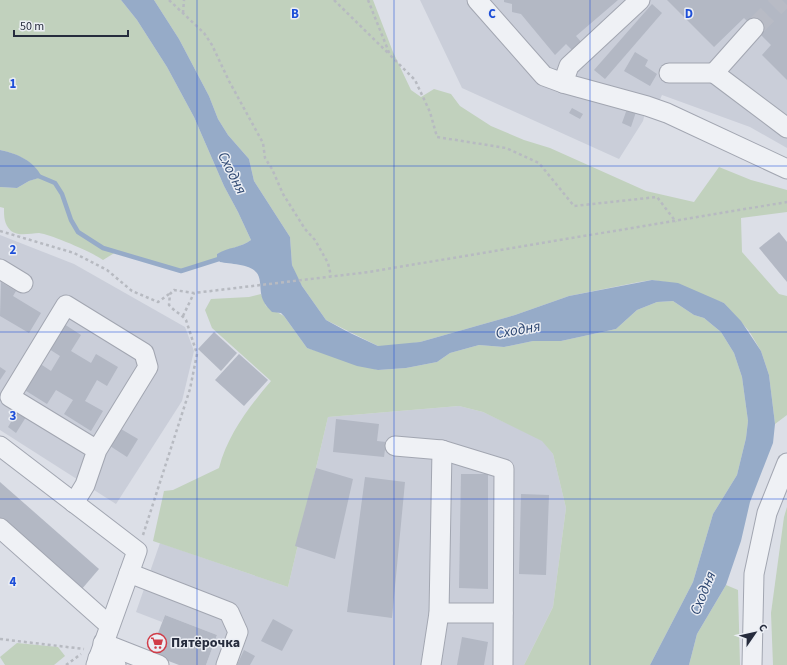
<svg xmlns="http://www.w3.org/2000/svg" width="787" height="665" viewBox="0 0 787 665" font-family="'Source Sans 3',sans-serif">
<rect width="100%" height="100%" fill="#dcdfe7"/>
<g fill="#caced9">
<path d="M420,0h367v148l-37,-21 -88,-32 -4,9 -10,-3 -5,20 -24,38 -157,-71z"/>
<path d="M0,235l74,29 111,63 9,24 -12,50 -66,103 -116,-74z"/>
<path d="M459,406l24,6 59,28 11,14 13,54 -13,99 -29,58h-318l11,-30 -52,-20 -3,7 -26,-10 24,-69 128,44 40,-170z"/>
</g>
<g fill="#c1d1bd">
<path d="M0,0h121l16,20 30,47 27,50 30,69 14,26 13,28c-10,7 -23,9 -34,14v4l-11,6 -25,7 -26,-9 -14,-2 -12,-5 -13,-3 -13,8c-11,-8 -51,-25 -64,-27 -8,0 -20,4 -28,-2 -7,-7 -7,-14 -7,-23l-4,-1v-20l17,1 12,-7 12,-4c-8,-17 -24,-23 -41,-27z"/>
<path d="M154,0h219l20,52 18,38 10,7 13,-8 17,5 9,12 31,20 33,14 26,8 96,43 48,11 25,-35 32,13 36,10v22l-46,6 1,34 37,42 8,2v119l-12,9 -6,-49 -8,-24 -12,-20 -25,-28 -59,-21 -13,-2 -13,2 -70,14 -54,19 -95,27 -26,4h-16l-52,-26 -24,-34 -6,-11 -4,-10 -2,-28 -36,-56 -5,-22 -21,-24 -10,-16 -9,-23 -30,-57z"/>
<path d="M261,294l5,12 18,10 23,32 71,22 28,-2 31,-6 13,-9 29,-8 25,2 29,-6h28l55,-12 21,-19 20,-8 16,-1 21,14 10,3 17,14 13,21 8,24 6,44 -2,17 -9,37 -24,39 -20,68 -43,83h-126l29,-58 13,-99 -13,-54 -11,-13 -59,-29 -24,-6 -131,11 -40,170 -135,-46 11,-50 9,-1 46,-22c9,-34 30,-61 52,-87l-59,-53 -7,-18 6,-11 38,-2z"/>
<path d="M787,507v158h-14l-2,-52 13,-96z"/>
<path d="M726,585l12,5 2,75h-51l8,-31z"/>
<path d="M17,643l41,4 7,9 -11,9h-49l-5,-8z"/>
</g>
<g fill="#96abc8">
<path d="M121,0h33l25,39 30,57 9,23 10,16 21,24 5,22 36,56 2,28 10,21 24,34 22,12 30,14 42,-4 95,-27 54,-19 83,-16 26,3 46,20 17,18 20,30 8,24 6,49 -2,19 -23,59 -9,39 -15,44 -29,49 -8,31h-39l43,-83 20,-68 24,-39 9,-37 2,-17 -6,-44 -8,-24 -13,-21 -17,-14 -10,-3 -21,-14 -16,1 -20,8 -21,19 -55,12h-28l-29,6 -25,-2 -29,8 -13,9 -31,6 -28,2 -21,-4 -50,-18 -23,-32 -3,-3 -9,-1c-5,-5 -10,-11 -11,-19 -1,-6 0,-16 -5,-21 -7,-8 -26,-8 -36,-10l-3,-4v-4c11,-7 24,-6 34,-14l-13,-28 -14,-26 -30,-69 -27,-50 -30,-47z"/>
<path d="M0,150c18,4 33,10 42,27l-13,4 -12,7 -17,-1z"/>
</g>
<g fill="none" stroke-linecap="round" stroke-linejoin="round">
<path stroke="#96abc8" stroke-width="4.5" d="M36,175l19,8 7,11 9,26 7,12 25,16 78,23 41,-13"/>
</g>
<g fill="#b3b8c4">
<path d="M504,0h114l-42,36 6,7 -10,7 -6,-6 -11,11 -34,-41 -9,-2v-8l-8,-2z"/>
<path d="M667,0h120v80l-25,-25 9,-10 -27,-27 -30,29z"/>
<path d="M652,4l10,9 -57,66 -11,-9z"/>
<path d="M635,52l13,8 -3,6 12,8 -7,12 -26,-15z"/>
<path d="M572,108l11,6 -3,5 -11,-6z"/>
<path d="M627,109l9,3 -5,15 -9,-4z"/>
<path d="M779,232l8,10v40l-28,-34z"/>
<path d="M1,282l15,9 -3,5 28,17 -12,20 -29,-17z"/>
<path d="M64,324l17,11 -10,16 20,12 5,-9 22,13 -11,19 -10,-6 -12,21 18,10 -12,20 -27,-17 9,-14 -17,-10 -9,14 -24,-15 16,-26 12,8 9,-15 -11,-7z"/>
<path d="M214,332l23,21 -16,18 -23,-22z"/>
<path d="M239,354l29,26 -24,26 -29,-26z"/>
<path d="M0,367l6,4 -6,9z"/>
<path d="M17,412l9,5 -10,16 -8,-6z"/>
<path d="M336,419l43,5 -2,17 9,1 -2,15 -51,-5z"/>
<path d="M121,429l17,10 -11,18 -17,-11z"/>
<path d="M316,468l37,11 -18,80 -40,-13z"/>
<path d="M461,474h27v115l-29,-1z"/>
<path d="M365,477l40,5 -13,136 -45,-6z"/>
<path d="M0,482l99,87 -18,21 -81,-71z"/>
<path d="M521,494l28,1 -3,80 -27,-1z"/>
<path d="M165,615l52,20 -11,30h-27l-29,-11z"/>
<path d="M273,619l20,11 -11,21 -21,-10z"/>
<path d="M462,637l26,5 -4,23h-27z"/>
<path d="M244,650l11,6 -5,9h-13z"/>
</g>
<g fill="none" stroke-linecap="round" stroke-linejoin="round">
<path stroke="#b8bbc5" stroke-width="19" stroke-dasharray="19 10" stroke-linecap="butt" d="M754,28l28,-28"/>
<g stroke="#a2a6b1" stroke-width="21">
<g id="minor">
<path d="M477,0l67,76 19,7 84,23 20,7 120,56"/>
<path d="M754,28l-40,45 73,55"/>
<path d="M669,73h45"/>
<path d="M563,83l6,-17 71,-66"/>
<path d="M0,269l23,14"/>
<path d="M0,446l137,105 -41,114"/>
<path d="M395,446l47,4 -3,163 -8,52"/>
<path d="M442,450l62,19 -1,196"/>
<path d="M74,503l11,-18 12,-35 51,-83 -4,-14 -78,-48 -56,92 87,53"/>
<path d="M0,528l109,97"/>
<path d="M129,573l100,39 9,20 -12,33"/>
<path d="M439,613h64"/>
<path d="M103,643l56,22"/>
<path d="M98,658l18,7"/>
<path d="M752,665l2,-91 13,-61 20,-50"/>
</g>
</g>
<g stroke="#b7bac1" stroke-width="2.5" stroke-dasharray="3 3" stroke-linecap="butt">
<path d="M169,0l35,33 8,12 17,36 34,62 2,15 7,11 11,25 22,35 10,11 13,23 3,13"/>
<path d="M334,0l54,53"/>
<path d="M368,0l22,55 25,25 15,32 7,25 69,11 33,15 35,43 83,-9 19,25"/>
<path d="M183,13l1,-13"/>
<path d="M0,231l74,22 33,17 25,21 26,11 11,-8"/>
<path d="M183,316l11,-23"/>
<path d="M143,535l47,-146 7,-35 -11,-34c-5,-6 -12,-9 -17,-15l1,-11 4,-4 20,3 175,-21 418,-70"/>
<path d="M0,639l84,10"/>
<path d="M66,665l15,-11"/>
</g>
<use href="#minor" stroke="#eff1f5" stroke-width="19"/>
</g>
<path fill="none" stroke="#1d4ed8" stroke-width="1" stroke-opacity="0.55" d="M197,0v665M394,0v665M590,0v665M0,166h787M0,332h787M0,499h787"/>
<defs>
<g id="supermarket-ring" transform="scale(1)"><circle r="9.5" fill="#ebeef4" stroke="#d13c48" stroke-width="1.5"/><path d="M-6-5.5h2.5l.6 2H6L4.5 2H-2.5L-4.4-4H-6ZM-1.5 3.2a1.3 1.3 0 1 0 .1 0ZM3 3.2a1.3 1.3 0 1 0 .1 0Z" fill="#d13c48"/></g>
</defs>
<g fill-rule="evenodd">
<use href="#supermarket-ring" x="157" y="643"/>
</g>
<g text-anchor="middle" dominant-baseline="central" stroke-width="3" stroke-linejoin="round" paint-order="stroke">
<g font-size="14" font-weight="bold" fill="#262c3d" stroke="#ebeef4" text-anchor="start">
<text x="171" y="643">Пятёрочка</text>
</g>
<g font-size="15" font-style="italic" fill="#2f4872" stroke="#ebeef4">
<text transform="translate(232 173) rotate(63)">Сходня</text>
<text transform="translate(518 330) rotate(-10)">Сходня</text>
<text transform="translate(703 593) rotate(-68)">Сходня</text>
</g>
</g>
<g font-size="13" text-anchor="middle" font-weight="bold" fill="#1d4ed8" stroke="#ebeef4" stroke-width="3" stroke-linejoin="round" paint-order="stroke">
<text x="295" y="18">B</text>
<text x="492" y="18">C</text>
<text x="689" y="18">D</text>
<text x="13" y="88">1</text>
<text x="13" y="254">2</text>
<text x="13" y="420">3</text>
<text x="13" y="586">4</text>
</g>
<g transform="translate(755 633) rotate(56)" stroke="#ebeef4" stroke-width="3" paint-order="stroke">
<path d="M0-3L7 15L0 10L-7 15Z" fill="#262c3d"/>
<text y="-6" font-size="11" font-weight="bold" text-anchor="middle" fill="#262c3d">С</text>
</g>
<path d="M14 30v6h114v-6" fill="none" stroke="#262c3d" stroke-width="2"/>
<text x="20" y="30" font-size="12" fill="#262c3d" stroke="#ebeef4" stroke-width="3" paint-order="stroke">50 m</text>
</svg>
